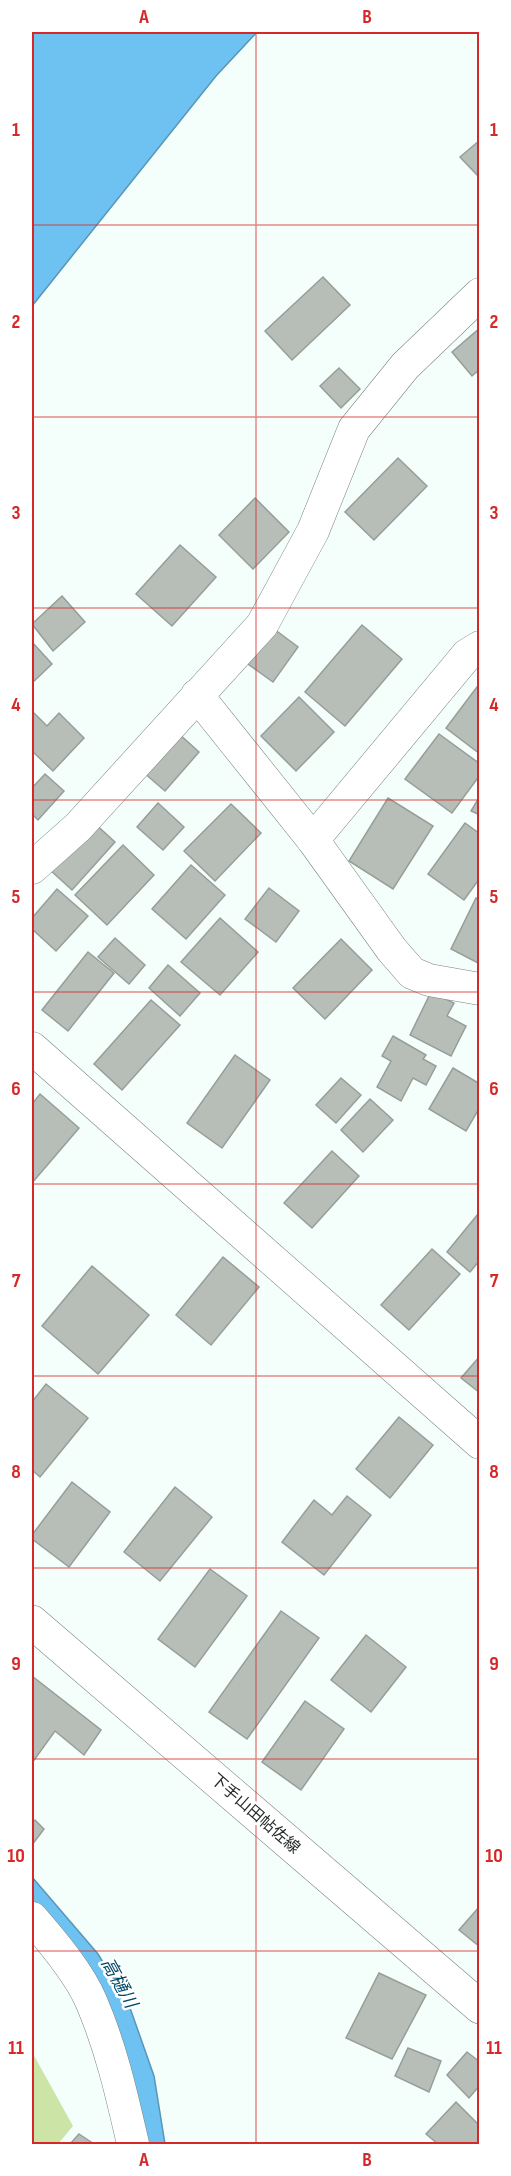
<svg xmlns="http://www.w3.org/2000/svg" width="511" height="2176" viewBox="0 0 511 2176" font-family="'Sofia Sans Condensed','Noto Sans JP',sans-serif">
<rect width="100%" height="100%" fill="#f4fefb"/>
<path fill="#cde4a7" d="M32,2052l41,74 -15,18h-26z"/>
<g fill="#6ec2f2" stroke="#5995b7" stroke-width="1.5">
<path d="M32,32h225l-41,44 -184,230z"/>
<path d="M32,1877l66,77 31,51 25,71 11,68h-21l-88,-214 -24,-28z"/>
</g>
<g fill="#b7beb8" stroke="#979e99" stroke-width="1.5">
<path d="M480,140v38l-20,-21z"/>
<path d="M323,277l27,28 -58,55 -27,-29z"/>
<path d="M480,328v41l-8,7 -20,-24z"/>
<path d="M339,368l21,21 -19,19 -21,-22z"/>
<path d="M398,458l29,28 -53,54 -29,-28z"/>
<path d="M255,498l34,34 -36,37 -34,-34z"/>
<path d="M180,545l36,32 -44,49 -36,-32z"/>
<path d="M62,596l23,26 -32,29 -21,-27z"/>
<path d="M362,625l40,34 -57,67 -40,-34z"/>
<path d="M274,629l24,18 -25,35 -25,-18z"/>
<path d="M32,642l20,22 -20,19z"/>
<path d="M480,683v71l-34,-26z"/>
<path d="M299,697l35,35 -38,39 -35,-35z"/>
<path d="M32,711l15,15 12,-13 25,25 -31,33 -21,-20z"/>
<path d="M177,732l22,20 -34,39 -22,-19z"/>
<path d="M439,734l41,30v11l-28,38 -47,-34z"/>
<path d="M45,774l19,17 -26,29 -6,-6v-26z"/>
<path d="M480,796v19l-9,-4z"/>
<path d="M388,798l45,28 -40,63 -44,-28z"/>
<path d="M158,803l26,24 -21,23 -26,-23z"/>
<path d="M231,804l30,29 -46,48 -31,-30z"/>
<path d="M92,821l23,21 -43,48 -23,-21z"/>
<path d="M465,823l15,11v44l-16,22 -36,-26z"/>
<path d="M123,845l31,30 -47,50 -32,-30z"/>
<path d="M191,865l34,30 -39,44 -34,-30z"/>
<path d="M269,888l30,23 -23,31 -31,-23z"/>
<path d="M57,889l31,27 -32,35 -24,-22v-11z"/>
<path d="M476,898l4,2v64l-29,-15z"/>
<path d="M220,918l38,34 -38,43 -39,-33z"/>
<path d="M115,938l30,27 -16,19 -31,-27z"/>
<path d="M341,939l31,31 -47,49 -32,-31z"/>
<path d="M88,952l26,21 -46,58 -26,-21z"/>
<path d="M168,965l32,28 -20,23 -31,-28z"/>
<path d="M431,992l23,11 -7,13 19,10 -15,30 -41,-21z"/>
<path d="M151,1000l29,25 -58,65 -28,-26z"/>
<path d="M393,1036l33,19 -3,4 13,7 -10,19 -13,-7 -12,23 -24,-14 14,-26 -9,-5z"/>
<path d="M235,1055l35,25 -48,68 -35,-25z"/>
<path d="M453,1068l27,16v23l-14,24 -37,-22z"/>
<path d="M341,1078l20,17 -25,28 -20,-18z"/>
<path d="M40,1094l39,34 -47,55v-79z"/>
<path d="M370,1099l23,21 -30,32 -22,-22z"/>
<path d="M332,1151l27,25 -47,52 -28,-25z"/>
<path d="M478,1214l2,46 -10,12 -23,-20z"/>
<path d="M432,1249l28,25 -51,56 -28,-25z"/>
<path d="M223,1257l36,30 -48,58 -35,-30z"/>
<path d="M92,1266l57,49 -51,59 -56,-48z"/>
<path d="M480,1356v37l-19,-15z"/>
<path d="M46,1384l42,34 -48,59 -8,-7v-68z"/>
<path d="M399,1417l34,28 -43,53 -34,-29z"/>
<path d="M72,1482l38,30 -41,55 -37,-28v-4z"/>
<path d="M175,1487l37,30 -52,64 -36,-29z"/>
<path d="M347,1496l24,19 -47,60 -42,-33 32,-42 18,15z"/>
<path d="M210,1569l37,27 -52,71 -37,-28z"/>
<path d="M281,1611l38,27 -72,101 -38,-27z"/>
<path d="M366,1635l40,32 -35,45 -40,-32z"/>
<path d="M32,1676l69,54 -17,25 -29,-24 -23,32z"/>
<path d="M305,1701l39,28 -43,61 -39,-28z"/>
<path d="M35,1820l9,9 -12,16v-22z"/>
<path d="M480,1906v41l-21,-17z"/>
<path d="M379,1973l47,22 -34,64 -46,-21z"/>
<path d="M408,2048l33,13 -12,31 -34,-16z"/>
<path d="M467,2052l13,10v23l-11,13 -22,-23z"/>
<path d="M456,2102l24,24v18h-42l-12,-10z"/>
<path d="M79,2134l15,10h-24z"/>
</g>
<g fill="none" stroke-linecap="round" stroke-linejoin="round">
<g stroke="#7a8381" stroke-width="33">
<g id="minor">
<path d="M197,695l116,145 79,110 20,23 17,7 51,9"/>
<path d="M313,840l154,-185 13,-8"/>
<path d="M32,868l46,-41 184,-202 51,-94 41,-102 51,-63 75,-72"/>
<path d="M32,1048l448,395"/>
<path d="M32,1918c20,23 47,55 59,83 20,46 31,95 42,143"/>
</g>
</g>
<g stroke="#7a8381" stroke-width="34">
<path id="secondary" d="M32,1622l448,385"/>
</g>
<use href="#minor" stroke="#fff" stroke-width="32"/>
<use href="#secondary" stroke="#fff" stroke-width="33"/>
</g>
<path fill="none" stroke="#d62828" stroke-width="1.5" stroke-opacity="0.55" d="M256,32v2112M32,225h448M32,417h448M32,608h448M32,800h448M32,992h448M32,1184h448M32,1376h448M32,1568h448M32,1759h448M32,1951h448"/>
<g text-anchor="middle" dominant-baseline="central" stroke-width="5" stroke-linejoin="round" paint-order="stroke">
<g font-size="16" fill="#292d2c" stroke="#fff">
<text transform="translate(255 1814) rotate(41)">下手山田帖佐線</text>
</g>
<g font-size="18" font-style="italic" fill="#004968" stroke="#fff">
<text transform="translate(119 1983) rotate(61)">高樋川</text>
</g>
</g>
<rect width="511" height="2176" fill="none" stroke="#ffffff" stroke-width="66"/>
<rect x="33" y="33" width="445" height="2110" fill="none" stroke="#d62828" stroke-width="2"/>
<g font-size="20" text-anchor="middle" font-weight="bold" fill="#d62828">
<text x="144" y="23">A</text>
<text x="367" y="23">B</text>
<text x="16" y="136">1</text>
<text x="494" y="136">1</text>
<text x="16" y="328">2</text>
<text x="494" y="328">2</text>
<text x="16" y="519">3</text>
<text x="494" y="519">3</text>
<text x="16" y="711">4</text>
<text x="494" y="711">4</text>
<text x="16" y="903">5</text>
<text x="494" y="903">5</text>
<text x="16" y="1095">6</text>
<text x="494" y="1095">6</text>
<text x="16" y="1287">7</text>
<text x="494" y="1287">7</text>
<text x="16" y="1478">8</text>
<text x="494" y="1478">8</text>
<text x="16" y="1670">9</text>
<text x="494" y="1670">9</text>
<text x="16" y="1862">10</text>
<text x="494" y="1862">10</text>
<text x="16" y="2054">11</text>
<text x="494" y="2054">11</text>
<text x="144" y="2166">A</text>
<text x="367" y="2166">B</text>
</g>
</svg>
